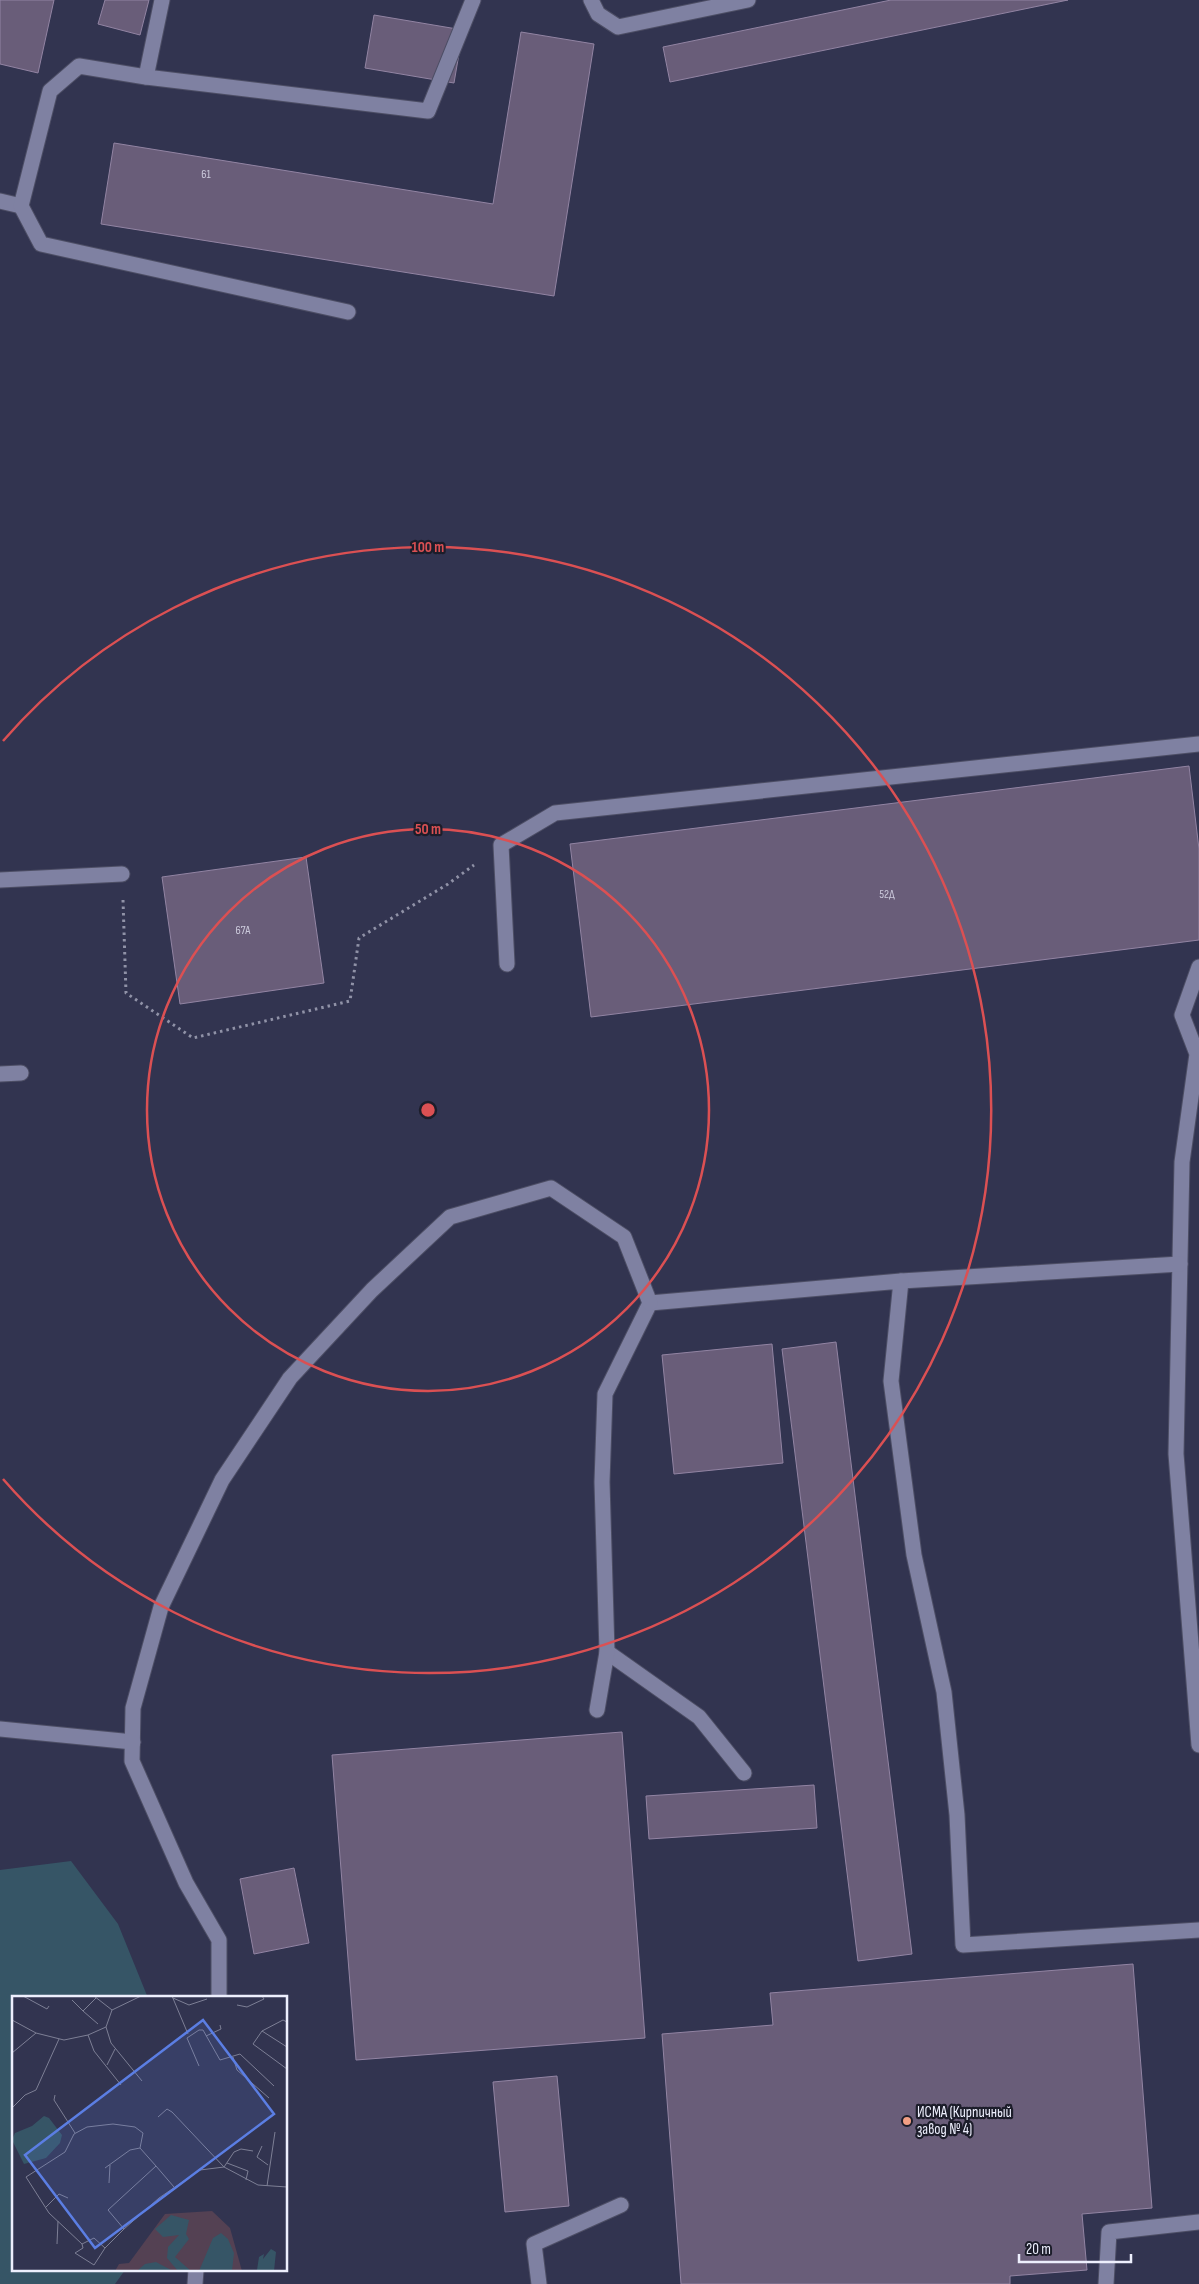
<svg xmlns="http://www.w3.org/2000/svg" width="1199" height="2284" viewBox="0 0 1199 2284" font-family="'Sofia Sans Condensed',sans-serif">
<rect width="100%" height="100%" fill="#323450"/>
<path fill="#365566" d="M71,1861l47,63 30,74h-134v272h111l-10,14h-115v-414z"/>
<g fill="#695d79" stroke="#9284a3">
<path d="M0,0h54l-16,73 -38,-9z"/>
<path d="M105,0h44l-9,35 -42,-11z"/>
<path d="M891,0h177l-398,82 -7,-35z"/>
<path d="M374,15l89,15 -9,53 -89,-15z"/>
<path d="M521,32l73,12 -40,252 -453,-72 13,-81 379,61z"/>
<path d="M1189,766l10,83v91l-608,77 -21,-173z"/>
<path d="M306,857l18,126 -144,21 -18,-127z"/>
<path d="M836,1342l76,612 -54,7 -76,-612z"/>
<path d="M772,1344l11,119 -109,11 -12,-119z"/>
<path d="M622,1732l23,306 -289,22 -24,-305z"/>
<path d="M814,1785l3,43 -168,11 -3,-43z"/>
<path d="M294,1868l15,75 -55,11 -14,-75z"/>
<path d="M1133,1964l19,244 -70,6 5,56 -77,6v8h-329l-19,-250 111,-9 -3,-32z"/>
<path d="M557,2076l12,130 -64,6 -12,-130z"/>
</g>
<g fill="none" stroke-linecap="round" stroke-linejoin="round">
<g stroke="#4d4e65" stroke-width="17">
<g id="service">
<path d="M591,0l7,14 20,13 130,-27"/>
<path d="M146,77l16,-77"/>
<path d="M0,201l21,5"/>
<path d="M348,312l-307,-68 -20,-38 29,-115 29,-25 67,11 282,34 45,-111"/>
<path d="M0,880l122,-6"/>
<path d="M507,964l-6,-119 54,-32 644,-69"/>
<path d="M1199,967l-17,48 15,39 -15,108 -6,292 23,291"/>
<path d="M0,1074l21,-1"/>
<path d="M901,1281l279,-17"/>
<path d="M607,1652l92,65 45,56"/>
<path d="M597,1710l10,-58 -5,-170 3,-88 45,-91 251,-22 -10,100 23,174 30,137 13,123 6,130 236,-15"/>
<path d="M0,1729l133,13"/>
<path d="M219,1998v-58l-33,-57 -54,-122 1,-53 28,-101 61,-127 68,-102 82,-88 78,-73 101,-29 73,49 26,66"/>
<path d="M195,2284l1,-14"/>
<path d="M539,2284l-5,-40 87,-39"/>
<path d="M1106,2284l3,-52 90,-10"/>
</g>
</g>
<path stroke="#9092a7" stroke-width="3" stroke-dasharray="2.5 4" stroke-linecap="butt" d="M123,900l3,93 67,45 157,-37 9,-63 89,-54 26,-19"/>
<use href="#service" stroke="#7f81a2" stroke-width="15"/>
</g>
<g fill="none" stroke="#db5053" stroke-width="2.5">
<circle cx="428" cy="1110" r="281"/>
<path d="M3 741A563 563 0 1 1 3 1479"/>
</g>
<circle fill="#f39f84" stroke="#1c1d2a" stroke-width="2" cx="907" cy="2121" r="5"/>
<g text-anchor="middle" dominant-baseline="central" stroke-width="4.5" stroke-linejoin="round" paint-order="stroke">
<g font-size="12" fill="#cccadc">
<text x="206" y="174">61</text>
<text x="887" y="894">52Д</text>
<text x="243" y="930">67А</text>
</g>
<g font-size="15" fill="#edeffd" stroke="#1c1d2a" text-anchor="start">
<text x="917" y="2112">ИСМА (Кирпичный<tspan x="917" dy="17">завод № 4)</tspan></text>
</g>
</g>
<g transform="translate(12 1996)">
<rect width="275" height="275" fill="#323450"/>
<path d="M200,215l18,17 12,43h-127l4,-7 10,-1 36,-49z" fill="#544153"/>
<path d="M32,120l5,2 13,17 -2,8 -14,15 -22,6 -12,-24 3,-7 17,-7zM159,219l18,5 -3,14 3,5 -14,18 16,14h-13l-11,-13 1,-11 11,-12 -16,2 -8,-8zM209,237l7,6 6,14 -2,18h-33l14,-33zM259,253l5,3 -2,19 -17,-1 2,-13 5,-3 -1,5zM144,266l17,9h-36l8,-7z" fill="#365566"/>
<path fill="none" stroke="#7d7f95" stroke-width="1" d="M0,0h11l24,13 2,-3M82,0l18,14M160,0l16,38M161,2l16,7 18,-6M60,4l11,11 13,-13M225,9l10,2 17,-8 -2,-3M100,14l29,-14M71,15l15,13M0,24l24,13M275,26l-4,-2 -21,11 -9,13 34,25M94,31l5,16 31,38M250,35l25,16M76,39l6,16 27,34M194,40l15,-7 -1,-4M0,57l24,-20 28,7 24,-5 18,-8 6,-17M221,61l4,13 32,28M95,69l8,-16M187,70l-12,-28 12,-8h4l17,30 20,-6 34,32M43,99l-1,5 21,33M0,112l13,-13 11,-5 23,-51M146,121l9,-8 5,3 52,55 10,-15 7,-3 12,2M250,150l-5,11 11,8M215,167l21,8 -2,9M144,170l18,21M93,172l25,-18 10,-2 16,18 -48,44 16,19 35,-31 41,-28 24,-3 34,18 29,2M97,187l1,-18M255,190l8,-54M34,211l13,-13 9,4M45,248l1,-23M70,248l-33,-31 -23,-36 39,-25 9,-18 13,-7 26,-3 22,3 8,6 -3,15M93,252l-11,17 -19,-12 8,-5 -1,-4 12,-6 11,10 19,-19"/>
<path fill="#5b7ee3" fill-opacity="0.15" stroke="#5b7ee3" stroke-width="2.5" d="M191,24l71,94 -179,134 -70,-93z"/>
<rect width="275" height="275" fill="none" stroke="#edeffd" stroke-width="2.5"/>
</g>
<circle cx="428" cy="1110" r="8" fill="#db5053" stroke="#1c1d2a" stroke-width="2.5"/>
<g font-size="15" text-anchor="middle" font-weight="bold" fill="#db5053" stroke="#1c1d2a" stroke-width="4.5" stroke-linejoin="round" paint-order="stroke">
<text x="428" y="552">100 m</text>
<text x="428" y="834">50 m</text>
</g>
<path d="M1019 2254v8h112v-8" fill="none" stroke="#edeffd" stroke-width="2.5"/>
<text x="1026" y="2254" font-size="15" fill="#edeffd" stroke="#1c1d2a" stroke-width="4" paint-order="stroke">20 m</text>
</svg>
